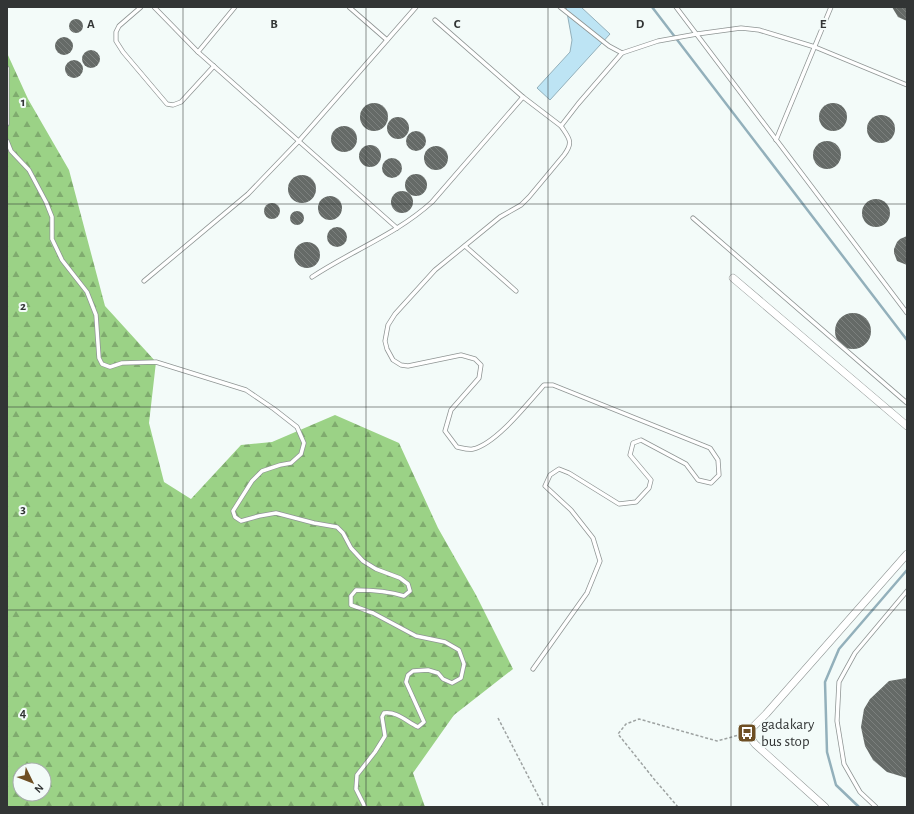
<svg xmlns="http://www.w3.org/2000/svg" width="914" height="814" viewBox="0 0 914 814" font-family="'Alegreya Sans',sans-serif">
<defs>
<pattern id="forest-firs" width="22" height="20" patternUnits="userSpaceOnUse"><rect width="22" height="20" fill="#9bd286"/><path d="M5 1l3.5 6h-7zM16 11l3.5 6h-7z" fill="#7fab6e"/></pattern>
<pattern id="building-back-hatch" width="6" height="6" patternUnits="userSpaceOnUse"><rect width="6" height="6" fill="#656a67"/><path d="M-1 5l2 2M0 0l6 6M5-1l2 2" fill="none" stroke="#7c807e"/></pattern>
</defs>
<rect width="100%" height="100%" fill="#f3fbf9"/>
<path fill="url(#forest-firs)" fill-rule="evenodd" d="M7,53l21,46 41,71 36,136 51,56 -7,61 15,59 27,17 50,-54 31,-3 63,-27 64,28 39,85 38,67 37,74 -59,46 -41,58 12,34h-418zM20,770h24v24h-24z"/>
<path fill="#bde4f4" stroke="#93b0bb" d="M566,7h15l29,27 -60,66 -13,-12 33,-36 2,-12z"/>
<g fill="none" stroke-linecap="round" stroke-linejoin="round">
<g stroke="#93b0bb" stroke-width="2.5">
<path d="M652,7l255,333"/>
<path d="M859,807l-23,-22 -9,-33 -2,-70 14,-33 68,-79"/>
</g>
</g>
<g fill="url(#building-back-hatch)">
<path d="M892,7h15v14l-9,-4z"/>
<circle cx="76" cy="26" r="7"/>
<circle cx="64" cy="46" r="9"/>
<circle cx="91" cy="59" r="9"/>
<circle cx="74" cy="69" r="9"/>
<circle cx="833" cy="117" r="14"/>
<circle cx="374" cy="117" r="14"/>
<circle cx="881" cy="129" r="14"/>
<circle cx="398" cy="128" r="11"/>
<circle cx="344" cy="139" r="13"/>
<circle cx="416" cy="141" r="10"/>
<circle cx="827" cy="155" r="14"/>
<circle cx="370" cy="156" r="11"/>
<circle cx="436" cy="158" r="12"/>
<circle cx="392" cy="168" r="10"/>
<circle cx="416" cy="185" r="11"/>
<circle cx="302" cy="189" r="14"/>
<circle cx="402" cy="202" r="11"/>
<circle cx="330" cy="208" r="12"/>
<circle cx="876" cy="213" r="14"/>
<circle cx="272" cy="211" r="8"/>
<circle cx="297" cy="218" r="7"/>
<circle cx="337" cy="237" r="10"/>
<path d="M907,236v29l-10,-4 -3,-8v-4l3,-7 3,-3z"/>
<circle cx="307" cy="255" r="13"/>
<circle cx="853" cy="331" r="18"/>
<path d="M907,678v100l-20,-6 -14,-12 -8,-14 -4,-19 3,-18 6,-10 19,-18z"/>
</g>
<g fill="none" stroke-linecap="round" stroke-linejoin="round">
<g stroke="#8f9594" stroke-width="5">
<g id="lane">
<path d="M141,7l-22,19 -3,6v9l7,11 44,52 6,1 8,-3 33,-36"/>
<path d="M154,7l44,45"/>
<path d="M235,7l-37,45 199,176"/>
<path d="M349,7l38,33"/>
<path d="M560,7l49,39 13,7 36,-12 39,-7 44,-6 18,2 56,17 92,38"/>
<path d="M676,7l231,306"/>
<path d="M435,20l88,77 38,29"/>
<path d="M7,68v56"/>
<path d="M776,140l55,-133"/>
<path d="M7,141l4,10 18,19 17,32 6,15v22l10,21 25,32 9,23 3,43 3,6 8,3 12,-4 34,-1 90,28 28,19 23,18 7,16 -3,11 -10,9 -11,2 -18,6 -10,10 -19,30 2,6 6,4 18,-5 17,-3 38,10 23,4 6,6 8,15 12,13 13,8 24,9 8,6 2,7 -6,5c-16,-5 -31,-6 -48,-6l-5,6v9l22,8 43,23 29,6 14,8 5,14 -3,14 -9,5 -9,-4 -5,-6 -10,-3 -15,1 -5,4 -2,7 18,40 -6,5c-11,-5 -21,-16 -34,-14l-2,4 3,19 -10,16 -18,23 -1,14 9,18"/>
<path d="M693,218l214,185"/>
<path d="M465,246l51,45"/>
<path d="M312,277c39,-26 85,-43 120,-75l91,-105"/>
<path d="M144,281l104,-87 50,-52 118,-135"/>
<path d="M533,669l54,-76 13,-32 -7,-23 -22,-28 -26,-24 5,-11 9,-6 10,4 50,31 17,-2 13,-14 2,-8 -21,-25 3,-12 8,-3 45,24 12,16 13,3 8,-8 -1,-15 -8,-12 -157,-63h-9c-16,18 -48,59 -71,64 -5,1 -11,-1 -16,-2l-12,-16 6,-21 28,-32 2,-13 -6,-6 -14,-4 -53,11 -7,-1 -8,-5 -6,-11 -2,-8 3,-16 7,-11 40,-44 65,-53 21,-12 8,-8 35,-42c10,-13 5,-17 -3,-29l17,-22 44,-51"/>
<path d="M876,807l-16,-15 -16,-28 -7,-43 2,-39 16,-29 52,-62"/>
</g>
</g>
<g stroke="#8f9594" stroke-width="8">
<g id="street">
<path d="M733,278l174,148"/>
<path d="M825,807l-70,-63 -8,-11 19,-19 141,-160"/>
</g>
</g>
<g stroke="#9ea3a2" stroke-width="1.5" stroke-dasharray="3 2" stroke-linecap="butt">
<path d="M498,718l46,89"/>
<path d="M678,807l-24,-28 -36,-45 8,-10 13,-5 78,22 22,-6"/>
</g>
<use href="#lane" stroke="#fff" stroke-width="3.5"/>
<use href="#street" stroke="#fff" stroke-width="7"/>
</g>
<path fill="none" stroke="#323535" stroke-width="1" stroke-opacity="0.55" d="M183,7v800M366,7v800M548,7v800M731,7v800M7,204h900M7,407h900M7,610h900"/>
<defs>
<g id="bus-square" transform="scale(1)"><rect x="-9" y="-9" width="18" height="18" rx="4" fill="#6e4f24" stroke="#f3fbf9"/><path d="M-5-6H5V4H4V6H2V4H-2V6H-4V4H-5ZM-3.5-4V0h7V-4ZM-3.5 1.2v1.5H-2V1.2ZM2 1.2v1.5H3.5V1.2Z" fill="#fff"/></g>
</defs>
<g fill-rule="evenodd">
<use href="#bus-square" x="747" y="733"/>
</g>
<g text-anchor="middle" dominant-baseline="central" stroke-width="4" stroke-linejoin="round" paint-order="stroke">
<g font-size="15" fill="#323535" stroke="#f3fbf9" text-anchor="start">
<text x="761" y="724">gadakary<tspan x="761" dy="17">bus stop</tspan></text>
</g>
</g>
<g font-size="13" text-anchor="middle" font-weight="bold" fill="#323535" stroke="#f3fbf9" stroke-width="4" stroke-linejoin="round" paint-order="stroke">
<text x="91" y="28">A</text>
<text x="274" y="28">B</text>
<text x="457" y="28">C</text>
<text x="640" y="28">D</text>
<text x="823" y="28">E</text>
<text x="23" y="106">1</text>
<text x="23" y="310">2</text>
<text x="23" y="513">3</text>
<text x="23" y="717">4</text>
</g>
<rect width="914" height="814" fill="none" stroke="#323535" stroke-width="16"/>
<g transform="translate(32 782) rotate(133)"><circle r="19" fill="#f3fbf9" stroke="#a6acab"/>
<path d="M0-3L7 15L0 10L-7 15Z" fill="#6e4f24"/>
<text y="-6" font-size="11" font-weight="bold" text-anchor="middle" fill="#323535">N</text>
</g>
</svg>
